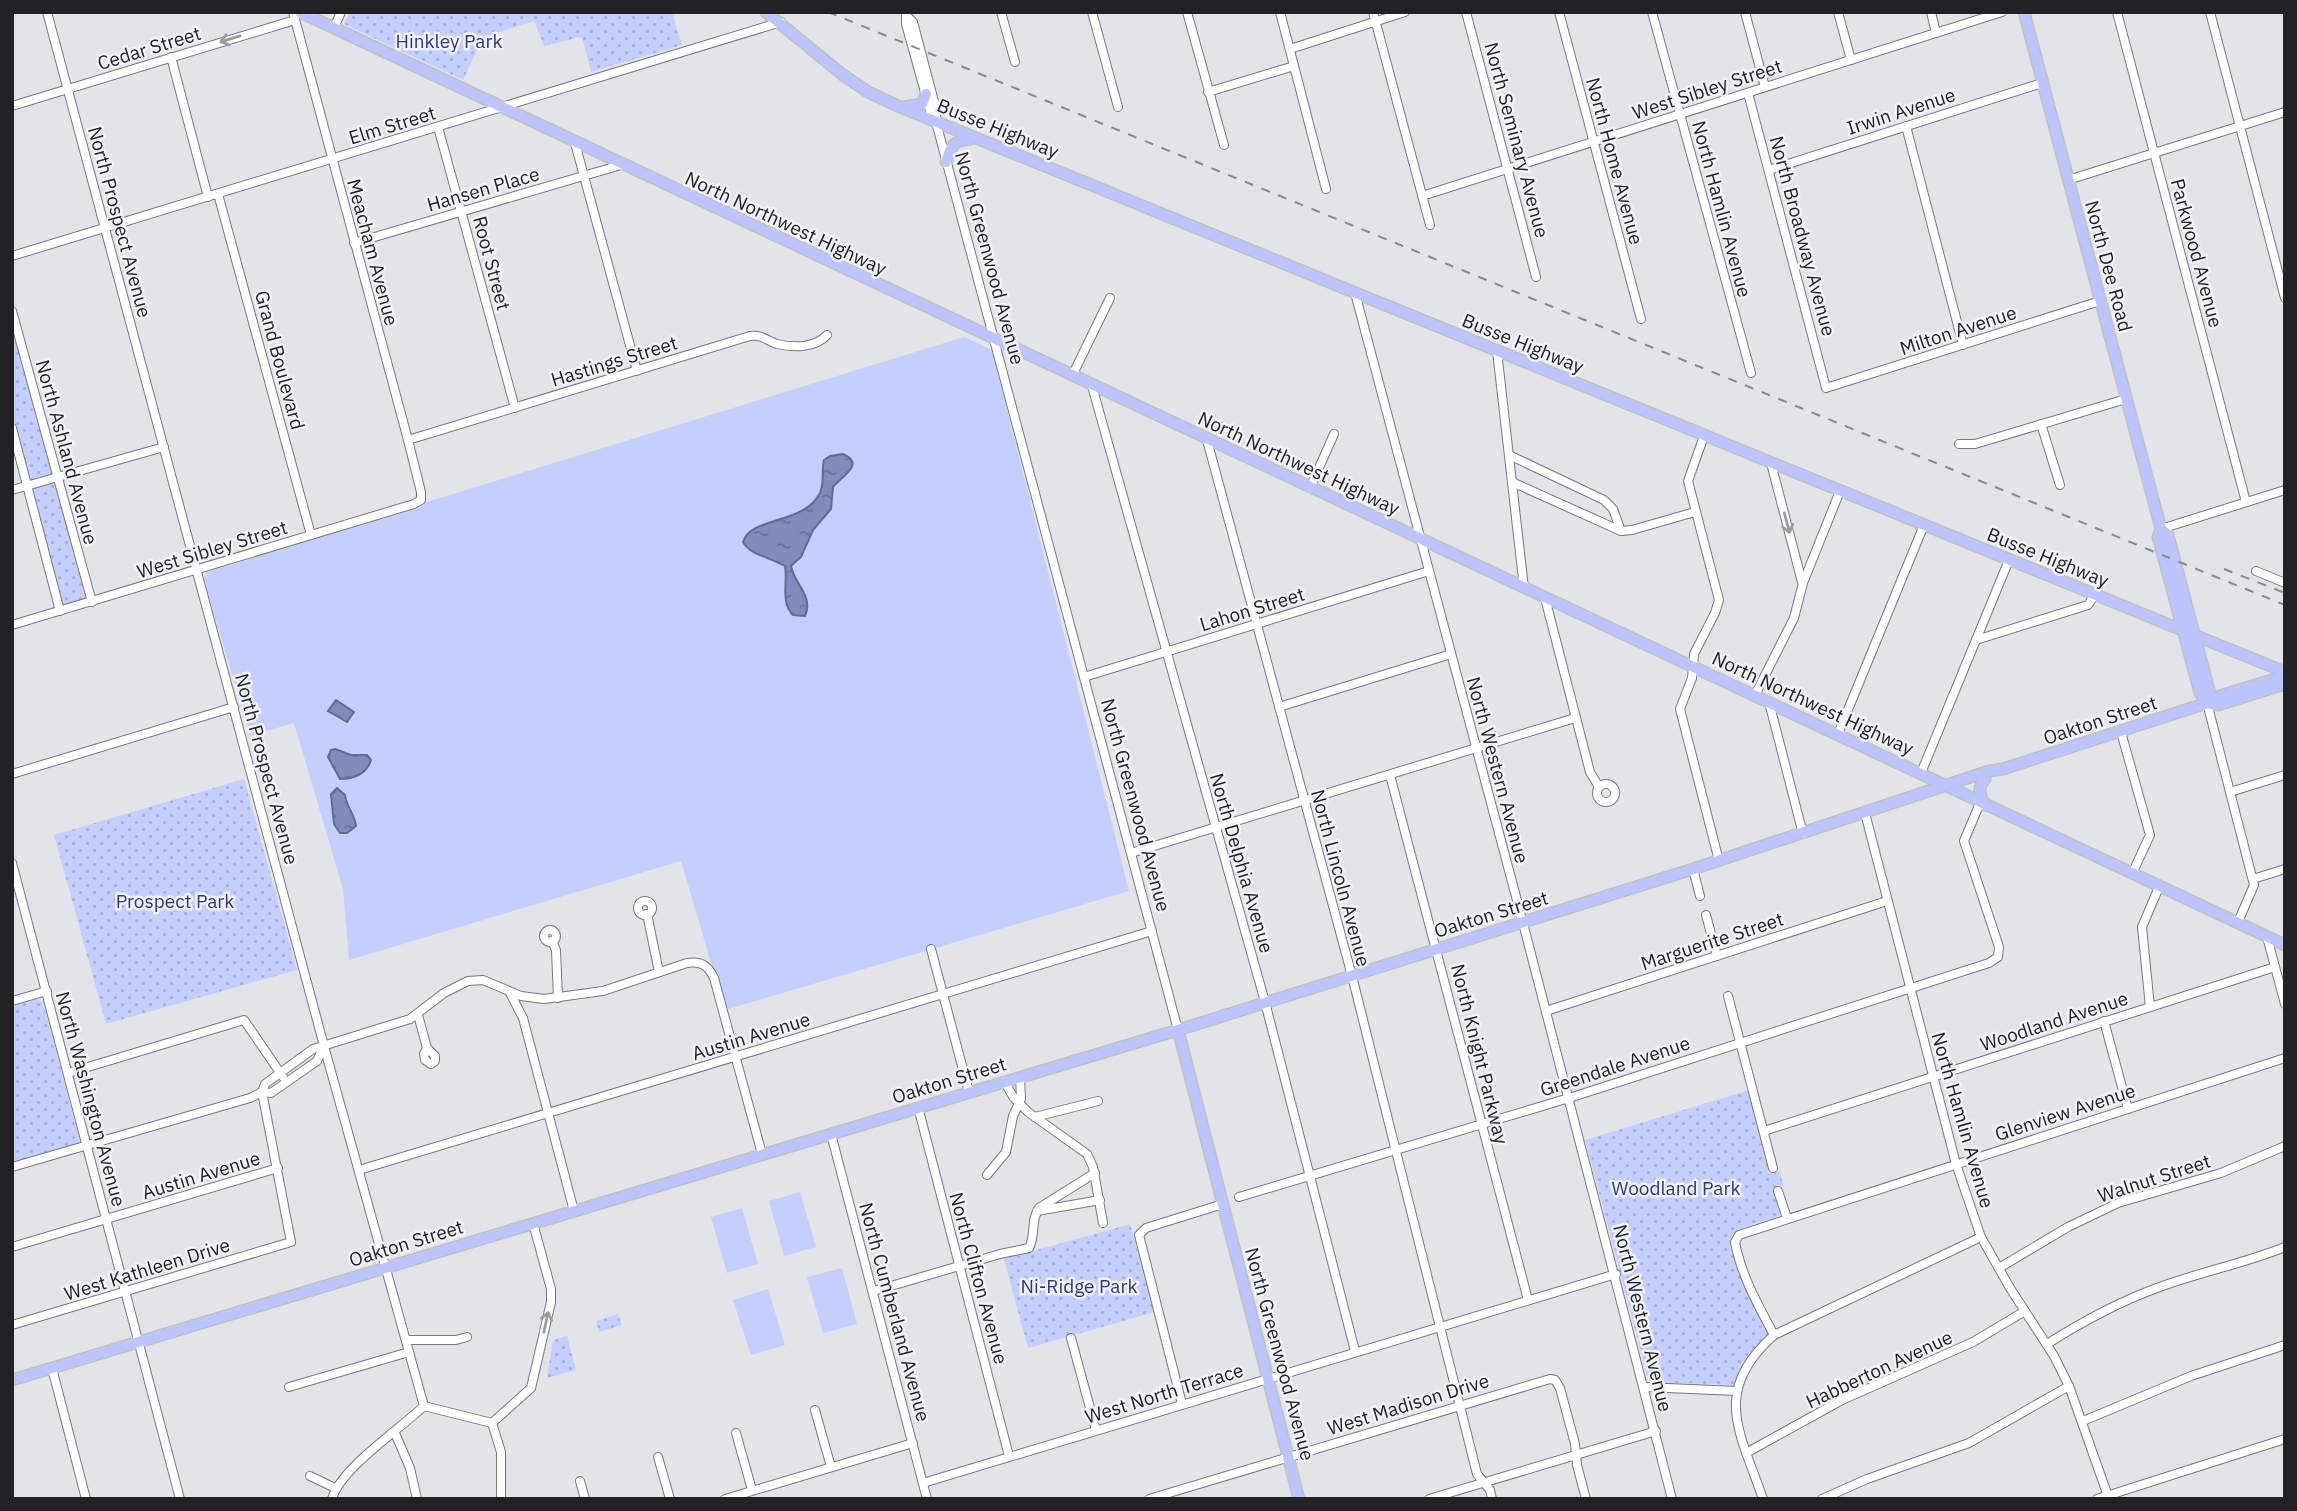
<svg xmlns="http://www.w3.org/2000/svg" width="2297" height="1511" viewBox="0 0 2297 1511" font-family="'IBM Plex Sans',sans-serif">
<defs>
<pattern id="park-dots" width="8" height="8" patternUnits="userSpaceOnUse" patternTransform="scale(1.75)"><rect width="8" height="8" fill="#c5cffd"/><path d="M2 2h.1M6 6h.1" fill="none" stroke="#a9b1d9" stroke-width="1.8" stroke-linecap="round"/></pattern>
<pattern id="water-ripples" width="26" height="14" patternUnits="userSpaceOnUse" patternTransform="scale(1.75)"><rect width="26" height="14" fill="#818aba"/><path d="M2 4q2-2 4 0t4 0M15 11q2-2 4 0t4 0" fill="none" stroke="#697097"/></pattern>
</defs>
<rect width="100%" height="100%" fill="#e3e4ea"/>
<g fill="#c5cffd">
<path d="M964,337l28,13 137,541 -404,119 -44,-149 -332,99 -6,-71 -49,-166 -44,13 -46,-156 3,-8 214,-65 6,-5z"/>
<path d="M800,1192l16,55 -32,9 -15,-55z"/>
<path d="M742,1208l16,56 -31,9 -16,-56z"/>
<path d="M842,1268l15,56 -34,9 -16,-56z"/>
<path d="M768,1289l17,56 -34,10 -18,-55z"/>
</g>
<g fill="url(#park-dots)">
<path d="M350,12h322l10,33 -91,27 -8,-31 -3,-4 -36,9 -10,-25 -47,15 -6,6 -18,38 -119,-56z"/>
<path d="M12,321l74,274 -2,5 -18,5 -4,-2 -50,-187z"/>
<path d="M244,779l53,191 -191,54 -52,-189z"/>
<path d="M33,998l10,4 37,139 -4,5 -64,16v-158z"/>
<path d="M1749,1090l20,83 11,-2 3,14 -9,4 7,24 -5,5c-16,5 -43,7 -45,27l17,46 19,37 1,6 -20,22 -15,29 -82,-3 -4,-7 -62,-235z"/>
<path d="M1130,1224l25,88 -127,36 -24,-89z"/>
<path d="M618,1314l4,11 -23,7 -3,-11z"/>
<path d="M567,1336l9,34 -29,8 6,-38z"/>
</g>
<g fill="url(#water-ripples)" stroke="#646b8d" stroke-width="2">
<path d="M843,454c23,10 -2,23 -10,33l-2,22 -18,21 -12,27 -10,9c3,18 23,30 14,50l-12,-1c-13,-13 -5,-33 -8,-49 -13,-8 -35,-11 -42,-24 8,-26 61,-17 77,-49 5,-11 1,-22 4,-33l6,-4z"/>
<path d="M336,700l18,12 -7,10 -19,-11z"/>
<path d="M335,749l16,6h16l4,5c-4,14 -18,19 -31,19l-12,-22 3,-7z"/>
<path d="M337,788l8,7c1,11 10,20 11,31l-9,7h-7l-6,-9 -3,-30z"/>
</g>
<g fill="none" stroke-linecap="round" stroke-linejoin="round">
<g stroke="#78797e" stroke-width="10">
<g id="minor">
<path d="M47,12l277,1034 100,360"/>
<path d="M906,12v12l24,86 6,12 242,908"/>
<path d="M1001,12l14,50"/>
<path d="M1092,12l26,95"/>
<path d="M1187,12l37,133"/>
<path d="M1280,12l46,177"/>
<path d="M1373,12l57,213"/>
<path d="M1466,12l70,265"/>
<path d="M1559,12l82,307"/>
<path d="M1652,12l99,361"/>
<path d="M1745,12l20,75"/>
<path d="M1838,12l13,48"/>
<path d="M1931,12l5,21"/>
<path d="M2117,12l129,490"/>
<path d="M2210,12l75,286"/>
<path d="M906,15l7,7 23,87v9"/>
<path d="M334,28l7,-16"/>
<path d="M1290,49l115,-37"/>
<path d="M171,57l37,140"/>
<path d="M1208,92l86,-26"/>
<path d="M1748,93l78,295 274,-87"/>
<path d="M12,106l283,-86"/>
<path d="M1906,126l57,219"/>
<path d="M438,127l77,281"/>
<path d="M575,143l62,228"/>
<path d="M1769,170l273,-87"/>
<path d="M2068,180l217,-68"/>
<path d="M218,194l93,341"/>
<path d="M1422,196l580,-184"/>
<path d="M354,243l267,-78"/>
<path d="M12,256l769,-234"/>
<path d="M1355,293l168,630 149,576"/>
<path d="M12,311l80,291"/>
<path d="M1497,351l27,237"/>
<path d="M1072,376l38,-78"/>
<path d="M1092,386l173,616 90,349"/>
<path d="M2041,424l19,61"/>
<path d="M12,428l48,183"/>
<path d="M1704,436l-16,45 31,119 -4,13 -21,41 -2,24 -12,31 39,152"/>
<path d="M408,440l342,-104c12,-2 17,5 27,8 17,4 38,4 50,-9"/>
<path d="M1207,440l145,536 125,498 13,16 2,9"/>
<path d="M1959,444h16l151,-45"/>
<path d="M1509,455l95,45 9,9 8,22"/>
<path d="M1771,463l31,119"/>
<path d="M1512,482l109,49 11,-1 63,-18"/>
<path d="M1310,488l24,-54"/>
<path d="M12,490l152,-43"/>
<path d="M2161,529l124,-39"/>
<path d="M2256,571l29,12"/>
<path d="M1545,598l45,174 9,15"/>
<path d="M12,625l402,-121 7,-4v-8l-13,-52 -115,-428"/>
<path d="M1976,640l112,-35 7,-10"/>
<path d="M1084,677l345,-106"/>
<path d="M1755,695l39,-77 9,-35 37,-92"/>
<path d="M1769,702l34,132"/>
<path d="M2207,703l47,182 -16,37"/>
<path d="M1279,707l172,-53"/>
<path d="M2121,732l29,103 -18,39"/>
<path d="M1838,734l86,-209"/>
<path d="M1921,773l88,-213"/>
<path d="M12,774l222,-67"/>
<path d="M1390,775l138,525"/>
<circle cx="1606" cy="793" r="9"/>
<path d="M2230,792l55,-17"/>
<path d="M1865,813l91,351 25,73 29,51 44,68 15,30 40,113"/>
<path d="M1131,853l444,-135"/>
<path d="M12,863l168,636"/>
<path d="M1693,869l7,27"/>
<path d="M2253,879l32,-10"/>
<circle cx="645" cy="908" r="7"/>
<path d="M647,914l12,58"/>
<path d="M1706,915l11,41"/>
<circle cx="550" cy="936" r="6"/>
<path d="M2267,937l18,67"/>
<path d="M552,941l4,9 2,48"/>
<path d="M931,949l38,143"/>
<path d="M510,993l13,25 51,193"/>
<path d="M1728,996l45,172"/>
<path d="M12,1001l35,-10"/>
<path d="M2150,1007l-8,-80 17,-40"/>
<path d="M1546,1011l341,-110"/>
<path d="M418,1015l9,33 8,8v5l-4,3 -6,-4 -1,-6 3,-6"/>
<path d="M2104,1021l24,88"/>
<path d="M68,1073l176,-53 39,57"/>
<path d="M1004,1081l10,17 14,14 59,42 6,13 10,56"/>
<path d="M262,1092l3,-8 48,-35 97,-30 34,-26 24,-12 15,-1 38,16 23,3 59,-8 84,-28c14,-2 21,2 27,15l48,176"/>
<path d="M918,1107l91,349"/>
<path d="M1035,1117l63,-16"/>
<path d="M1764,1131l511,-164"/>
<path d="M831,1134l96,365"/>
<path d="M12,1167l238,-69 12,-6 9,1 46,-32 7,-15"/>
<path d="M359,1170l793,-239"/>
<path d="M987,1175l19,-23 7,-36 8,-17 -1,-22"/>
<path d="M1778,1191l9,27"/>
<path d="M1239,1197l330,-99 420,-135 9,-6 1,-10 -35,-106 16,-38"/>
<path d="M1037,1211l63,-11"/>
<path d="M12,1247l266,-79"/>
<path d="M1999,1268l69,-41 50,-24 103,-30 64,-27"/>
<path d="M874,1291l126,-37 29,-6c7,-12 1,-27 10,-40l56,-35"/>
<path d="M12,1325l279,-83 -29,-150"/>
<path d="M1774,1335c-16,-30 -33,-60 -39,-93l4,-7 546,-177"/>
<path d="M1071,1338l25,92"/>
<path d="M406,1340h50l11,-3"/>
<path d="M2047,1344c35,-22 71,-42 110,-56 42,-16 86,-24 128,-41"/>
<path d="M52,1368l34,131"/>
<path d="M289,1387l120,-35"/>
<path d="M1644,1387l93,4"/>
<path d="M1182,1404l-43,-169 7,-7 77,-24"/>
<path d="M424,1406l68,17 39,-35 20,-86v-13l-18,-66"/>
<path d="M815,1410l16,57"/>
<path d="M2083,1421l108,-45 94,-31"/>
<path d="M492,1423l9,29v47"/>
<path d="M395,1433l15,35 7,31"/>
<path d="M736,1433l16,57"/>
<path d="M1746,1453l96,-53 131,-58 52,-31"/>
<path d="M658,1457l12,42"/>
<path d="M310,1476l25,12"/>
<path d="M580,1481l5,18"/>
<path d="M923,1483l693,-209"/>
<path d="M332,1499c8,-30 68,-70 92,-93"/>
<path d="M725,1499l188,-56"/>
<path d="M1149,1499l401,-120 5,1 5,8 15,56 2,21 9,34"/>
<path d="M1429,1499l227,-68"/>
<path d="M1763,1499c-23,-67 -52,-108 11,-164l207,-98"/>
<path d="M1822,1499l45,-20 102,-36 100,-57"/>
<path d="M2097,1499l188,-60"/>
</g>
</g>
<g stroke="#c1c1c2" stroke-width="13">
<g id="major">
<path d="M300,12l1985,933"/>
<path d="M766,12l77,63 25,17 32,15 1385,565"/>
<path d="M2024,12l137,517 -3,8 42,156 7,10"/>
<path d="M904,107l18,-3 4,-10"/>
<path d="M946,162c5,-17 8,-22 25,-23"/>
<path d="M2161,529l7,6 41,155 -2,13"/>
<path d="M2207,703l11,2 67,-21"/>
<path d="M1985,779c-8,8 -5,18 0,26"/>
<path d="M1178,1030l121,469"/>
<path d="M12,1380l1166,-350 515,-161 296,-98 14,-2 204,-66 9,-6 69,-21"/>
</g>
</g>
<use href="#minor" stroke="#fff" stroke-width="8"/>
<use href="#major" stroke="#bcc5fe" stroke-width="10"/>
<g stroke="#88898d" stroke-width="2" stroke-dasharray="9 9" stroke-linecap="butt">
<path d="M828,12l1457,593"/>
<path d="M2224,569l61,24"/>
</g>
</g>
<defs><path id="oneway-shaft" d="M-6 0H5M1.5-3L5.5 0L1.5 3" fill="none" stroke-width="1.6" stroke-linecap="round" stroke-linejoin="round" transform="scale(1.75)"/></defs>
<g stroke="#9c9c9c">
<use href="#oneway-shaft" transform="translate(230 39) rotate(163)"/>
<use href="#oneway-shaft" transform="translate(1787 523) rotate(75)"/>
<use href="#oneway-shaft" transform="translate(546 1322) rotate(-78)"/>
</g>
<g text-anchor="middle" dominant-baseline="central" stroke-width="5" stroke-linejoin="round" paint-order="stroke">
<g font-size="19" fill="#323875" stroke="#f0f2f8">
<text x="449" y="41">Hinkley Park</text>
<text x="175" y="901">Prospect Park</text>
<text x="1676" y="1188">Woodland Park</text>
<text x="1079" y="1286">Ni-Ridge Park</text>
</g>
<g font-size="19" fill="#222224" stroke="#f0f2f8">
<text transform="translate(149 48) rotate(-17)">Cedar Street</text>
<text transform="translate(1707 89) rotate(-18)">West Sibley Street</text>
<text transform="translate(1901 111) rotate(-18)">Irwin Avenue</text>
<text transform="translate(392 125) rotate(-17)">Elm Street</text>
<text transform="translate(998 128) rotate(22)">Busse Highway</text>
<text transform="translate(1517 140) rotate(75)">North Seminary Avenue</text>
<text transform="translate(1615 161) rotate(75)">North Home Avenue</text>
<text transform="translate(483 189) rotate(-16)">Hansen Place</text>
<text transform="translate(1722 209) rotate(75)">North Hamlin Avenue</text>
<text transform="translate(120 222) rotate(75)">North Prospect Avenue</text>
<text transform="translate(786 223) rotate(25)">North Northwest Highway</text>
<text transform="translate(1803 236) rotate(75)">North Broadway Avenue</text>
<text transform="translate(373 252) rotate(75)">Meacham Avenue</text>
<text transform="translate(2197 253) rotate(75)">Parkwood Avenue</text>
<text transform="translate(990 258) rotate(75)">North Greenwood Avenue</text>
<text transform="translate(492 263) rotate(75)">Root Street</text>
<text transform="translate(2109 266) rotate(75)">North Dee Road</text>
<text transform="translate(1958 330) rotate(-18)">Milton Avenue</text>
<text transform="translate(1523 343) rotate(22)">Busse Highway</text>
<text transform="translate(280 360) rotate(75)">Grand Boulevard</text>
<text transform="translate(614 361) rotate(-17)">Hastings Street</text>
<text transform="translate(67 452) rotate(75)">North Ashland Avenue</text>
<text transform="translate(1299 463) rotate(25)">North Northwest Highway</text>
<text transform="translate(212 549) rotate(-17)">West Sibley Street</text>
<text transform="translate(2048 557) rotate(22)">Busse Highway</text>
<text transform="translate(1252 609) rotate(-17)">Lahon Street</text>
<text transform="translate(1813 703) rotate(25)">North Northwest Highway</text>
<text transform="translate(2100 720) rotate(-18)">Oakton Street</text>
<text transform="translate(267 769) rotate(75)">North Prospect Avenue</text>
<text transform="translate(1498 770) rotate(75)">North Western Avenue</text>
<text transform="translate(1136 805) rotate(75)">North Greenwood Avenue</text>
<text transform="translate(1242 863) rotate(74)">North Delphia Avenue</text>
<text transform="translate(1341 878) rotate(75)">North Lincoln Avenue</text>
<text transform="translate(1491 914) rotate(-17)">Oakton Street</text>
<text transform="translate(1712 941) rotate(-18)">Marguerite Street</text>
<text transform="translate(2054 1021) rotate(-18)">Woodland Avenue</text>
<text transform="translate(751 1036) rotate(-17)">Austin Avenue</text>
<text transform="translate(1480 1054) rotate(76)">North Knight Parkway</text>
<text transform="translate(1615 1066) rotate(-18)">Greendale Avenue</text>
<text transform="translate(949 1080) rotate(-17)">Oakton Street</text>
<text transform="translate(91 1099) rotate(75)">North Washington Avenue</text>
<text transform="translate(2065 1112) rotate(-18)">Glenview Avenue</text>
<text transform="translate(1963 1120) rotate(74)">North Hamlin Avenue</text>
<text transform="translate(201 1175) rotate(-17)">Austin Avenue</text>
<text transform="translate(2154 1178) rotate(-18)">Walnut Street</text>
<text transform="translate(406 1243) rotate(-17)">Oakton Street</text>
<text transform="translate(147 1269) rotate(-17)">West Kathleen Drive</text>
<text transform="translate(979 1278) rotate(75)">North Clifton Avenue</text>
<text transform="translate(895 1312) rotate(75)">North Cumberland Avenue</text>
<text transform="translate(1643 1318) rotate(76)">North Western Avenue</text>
<text transform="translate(1280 1354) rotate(75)">North Greenwood Avenue</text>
<text transform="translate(1879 1369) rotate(-25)">Habberton Avenue</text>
<text transform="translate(1164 1393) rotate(-17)">West North Terrace</text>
<text transform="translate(1408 1404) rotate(-17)">West Madison Drive</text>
</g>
</g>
<rect width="2297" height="1511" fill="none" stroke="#222224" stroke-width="28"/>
</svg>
